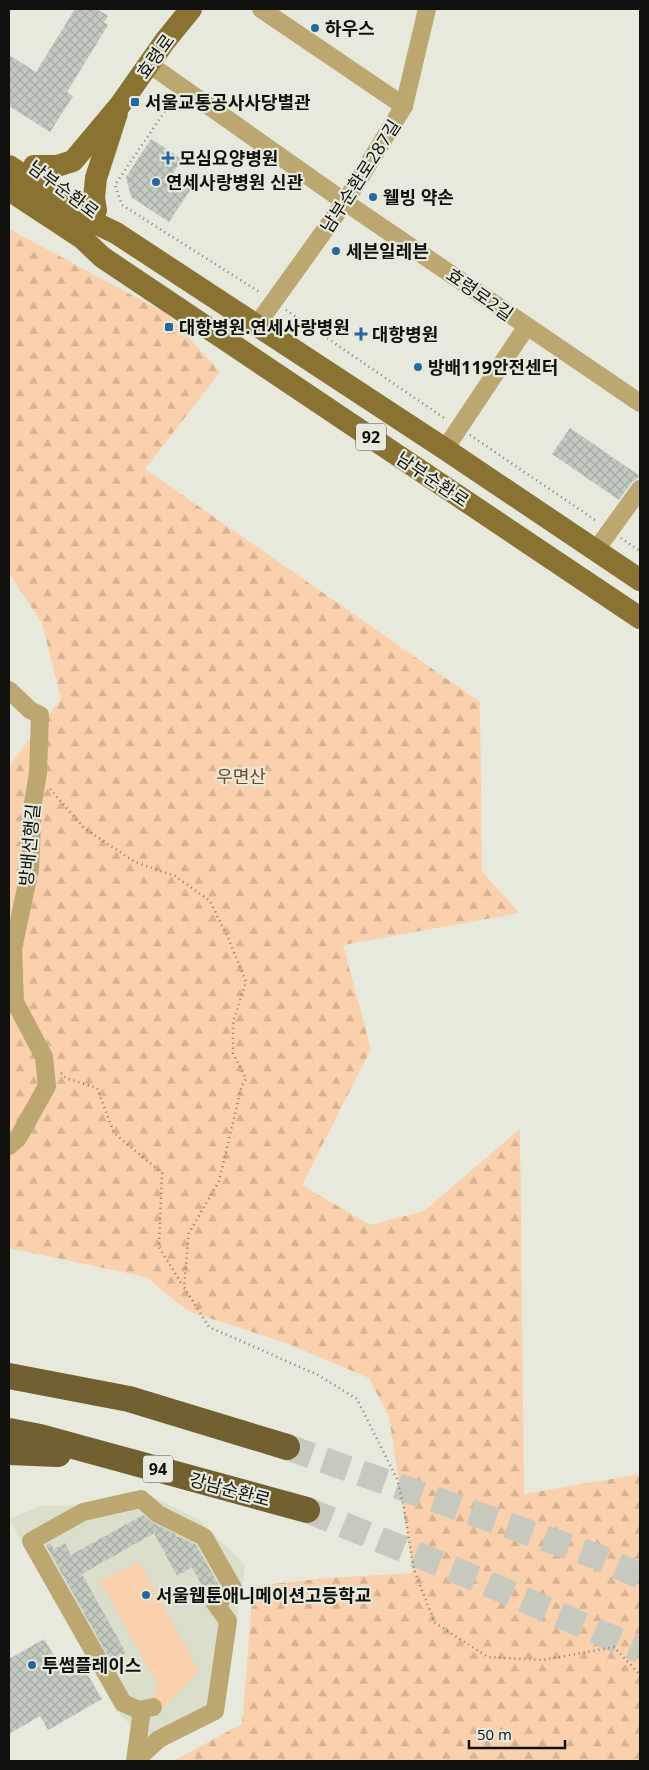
<svg xmlns="http://www.w3.org/2000/svg" width="649" height="1770" viewBox="0 0 649 1770" font-family="'Open Sans','Noto Sans KR',sans-serif">
<defs>
<pattern id="forest-firs" width="22" height="20" patternUnits="userSpaceOnUse" patternTransform="scale(1.25)"><rect width="22" height="20" fill="#fbd0ac"/><path d="M5 1l3.5 6h-7zM16 11l3.5 6h-7z" fill="#d6b293"/></pattern>
<pattern id="building-cross-hatch" width="8" height="8" patternUnits="userSpaceOnUse" patternTransform="scale(1.25)"><rect width="8" height="8" fill="#c2cac1"/><path d="M0 0l8 8M0 8l8-8" fill="none" stroke="#a6aca5"/></pattern>
</defs>
<rect width="100%" height="100%" fill="#e7e9dd"/>
<path fill="#dadeca" d="M142,1492l56,27 47,46 -24,150 -69,32 -36,-37 -107,-191 33,-13 39,-1z"/>
<path fill="#fbd0ac" d="M139,1562l60,109 -37,38 -10,-8 6,-17 -58,-103z"/>
<path fill="url(#forest-firs)" d="M9,229l158,85 53,58 -75,97 335,233 2,169 37,42 -176,32 28,104 -69,136 68,40 54,-14 96,-82 4,365 116,-20v287h-467l69,-37 11,-138 74,-8 86,-5 -24,-156 -20,-39 -80,-34 -101,-33 -42,-34 -137,-29v-482l52,-67 -19,-76 -33,-50z"/>
<g fill="url(#building-cross-hatch)">
<path d="M75,9h22l11,7 -4,6 4,3 -41,67 6,4 -23,36 -41,-26v-51l27,17z"/>
<path d="M151,139l31,20 -9,14 20,13 -24,36 -38,-25 -5,-20z"/>
<path d="M570,428l70,48 -9,7 -12,17 -67,-46z"/>
<path d="M143,1515l10,8 22,11 1,3 2,-1 18,9 24,42 -12,9 -16,-29 -15,9 -23,-43 -72,41 44,79 -15,8 -65,-116 4,-2 4,6 11,-6 6,12z"/>
<path d="M44,1639l15,25 17,-9 26,44 -54,31 -8,-14 -31,18v-75z"/>
</g>
<g fill="none" stroke-linecap="round" stroke-linejoin="round">
<g stroke="#c7c9be" stroke-width="26" stroke-dasharray="26 13" stroke-linecap="butt">
<path d="M287,1447l311,110 42,19"/>
<path d="M307,1510l170,69 163,71"/>
</g>
<g stroke="#7d7e76" stroke-width="2.5" stroke-dasharray="1 4" stroke-linecap="butt">
<path d="M173,99l-58,86 7,20 139,88"/>
<path d="M286,310l161,110"/>
<path d="M470,435l128,87"/>
<path d="M621,538l19,13"/>
<path d="M50,789l34,39 51,34 40,14 35,25 19,39 17,42 -13,40v31l13,26 -4,6 -23,96 -30,52 -5,54 25,40 109,48 39,24 40,80 6,24 11,67 21,53 53,34 55,3 71,-13 26,28"/>
<path d="M61,1073l5,5 31,10 17,45 48,40 -3,74 24,39"/>
</g>
<g stroke="#bda770" stroke-width="18">
<path d="M261,9l143,97"/>
<path d="M149,64l196,138 295,201"/>
<path d="M256,326l89,-124 59,-96 23,-97"/>
<path d="M445,449l82,-123"/>
<path d="M596,550l44,-61"/>
<path d="M9,690l21,20 10,5 -2,58 -5,30 -3,66 -17,80 2,53 29,55 3,29 -29,52 -9,8"/>
<path d="M137,1759l22,-20 56,-28 13,-90 -13,-18 14,-9 4,-6 -29,-51 -46,-23 -17,-15 -58,13 -52,29 92,162 16,7 14,-3"/>
<path d="M135,1761l6,-44 -2,-7"/>
</g>
<g stroke="#8a7232" stroke-width="22">
<path d="M9,166l82,55 25,12 329,216 195,131"/>
<path d="M34,166h23l16,-5 47,-56 45,-64 26,-32"/>
<path d="M9,190l73,48 20,19 538,361"/>
<path d="M96,210l-2,-12 2,-20 21,-65"/>
</g>
<g stroke="#726031" stroke-width="26">
<path d="M9,1376l120,23 158,48"/>
<path d="M9,1431l31,6 267,73"/>
<path d="M9,1452l49,2"/>
</g>
</g>
<g fill="#27679d" stroke="#e7e9dd" stroke-width="2">
<circle cx="315" cy="28" r="5"/>
<rect x="130" y="97" width="10" height="10" rx="2.5"/>
<path d="M165.5 150.5h5v5h5v5h-5v5h-5v-5h-5v-5h5z"/>
<circle cx="156" cy="182" r="5"/>
<circle cx="373" cy="197" r="5"/>
<circle cx="336" cy="251" r="5"/>
<rect x="164" y="322" width="10" height="10" rx="2.5"/>
<path d="M358.5 326.5h5v5h5v5h-5v5h-5v-5h-5v-5h5z"/>
<circle cx="418" cy="367" r="5"/>
<circle cx="146" cy="1595" r="5"/>
<circle cx="32" cy="1665" r="5"/>
</g>
<g text-anchor="middle" dominant-baseline="central" stroke-width="4.5" stroke-linejoin="round" paint-order="stroke">
<g fill="#e7e9dd" stroke="#50524b" stroke-width="1">
<rect x="356" y="423.5" width="30" height="27" rx="4"/>
<rect x="143" y="1455.5" width="30" height="27" rx="4"/>
</g>
<g font-size="16" font-weight="bold" fill="#10110c">
<text x="371" y="437">92</text>
<text x="158" y="1469">94</text>
</g>
<g font-size="18" font-weight="bold" fill="#10110c" stroke="#e7e9dd" text-anchor="start">
<text x="325" y="28">하우스</text>
<text x="145" y="102">서울교통공사사당별관</text>
<text x="179" y="158">모심요양병원</text>
<text x="166" y="182">연세사랑병원 신관</text>
<text x="383" y="197">웰빙 약손</text>
<text x="346" y="251">세븐일레븐</text>
<text x="179" y="327">대항병원.연세사랑병원</text>
<text x="372" y="334">대항병원</text>
<text x="428" y="367">방배119안전센터</text>
<text x="156" y="1595">서울웹툰애니메이션고등학교</text>
<text x="42" y="1665">투썸플레이스</text>
</g>
<g font-size="18" fill="#10110c" stroke="#e7e9dd">
<text transform="translate(155 56) rotate(-54)">효령로</text>
<text transform="translate(360 176) rotate(-57)">남부순환로287길</text>
<text transform="translate(64 189) rotate(37)">남부순환로</text>
<text transform="translate(480 294) rotate(35)">효령로2길</text>
<text transform="translate(433 479) rotate(34)">남부순환로</text>
<text transform="translate(29 845) rotate(-85)">방배선행길</text>
<text transform="translate(230 1489) rotate(15)">강남순환로</text>
</g>
<g font-size="18" fill="#744719" stroke="#e7e9dd">
<text x="241" y="776">우면산</text>
</g>
</g>
<rect width="649" height="1770" fill="none" stroke="#10110c" stroke-width="20"/>
<path d="M469 1740v8h96v-8" fill="none" stroke="#10110c" stroke-width="2.5"/>
<text x="477" y="1740" font-size="15" fill="#10110c" stroke="#e7e9dd" stroke-width="4" paint-order="stroke">50 m</text>
</svg>
